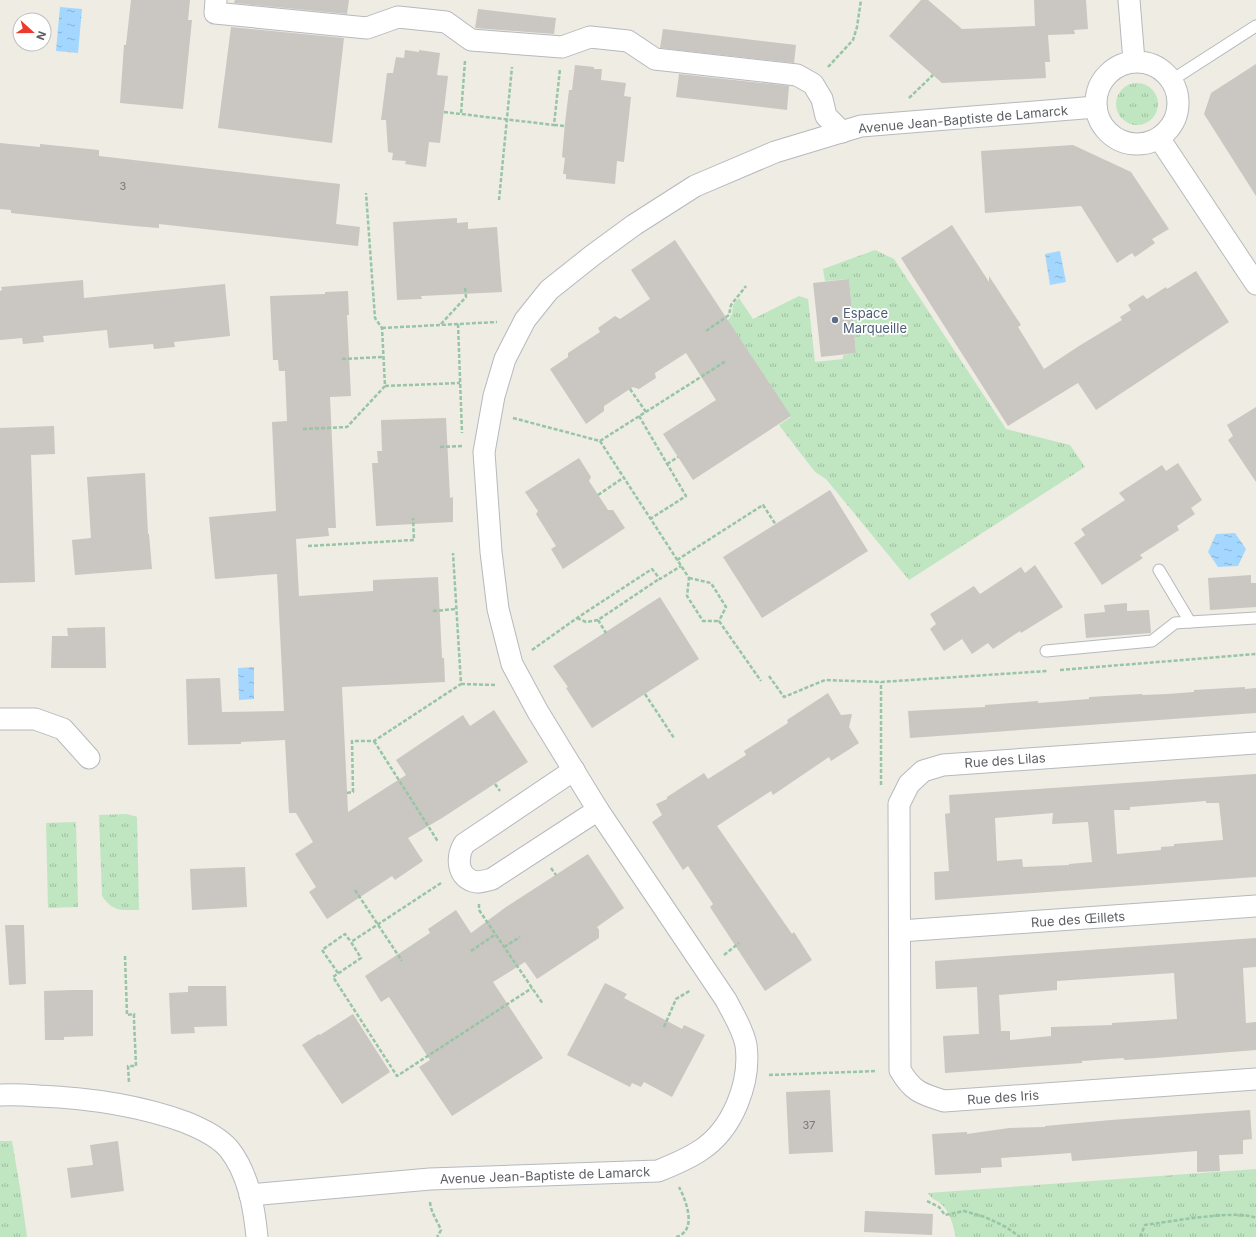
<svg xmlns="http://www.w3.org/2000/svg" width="1256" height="1237" viewBox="0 0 1256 1237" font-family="Inter,sans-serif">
<defs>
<pattern id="grass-tufts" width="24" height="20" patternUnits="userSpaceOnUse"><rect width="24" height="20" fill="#bfe6c0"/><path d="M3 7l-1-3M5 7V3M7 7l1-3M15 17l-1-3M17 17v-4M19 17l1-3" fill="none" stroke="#9ebea0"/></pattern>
<pattern id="water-ripples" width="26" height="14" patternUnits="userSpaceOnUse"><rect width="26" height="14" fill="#a3d7ff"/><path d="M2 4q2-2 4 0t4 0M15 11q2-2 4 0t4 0" fill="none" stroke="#88b2d2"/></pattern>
</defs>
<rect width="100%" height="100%" fill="#eeece3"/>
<g fill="url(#grass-tufts)">
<circle cx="1137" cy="104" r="21"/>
<path d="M875,250l19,9 112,170 64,16 15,22 -176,113 -83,-101 -11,-7 -36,-47 12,-8 -59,-90 -17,2 14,-10 3,-5 1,-9 6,-7 14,21 46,-23 9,3 7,63 28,-3v-4l13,-2 -7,-74 -24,2 -2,-12z"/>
<path d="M127,814l10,3 2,93c-18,0 -26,2 -37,-14l-3,-81z"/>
<path d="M76,822l2,85 -30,1 -2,-85z"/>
<path d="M0,1141h12l9,53 6,43h-27z"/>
<path d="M1256,1169v68h-300c-3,-11 -6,-27 -16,-34 -6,-5 -7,-2 -12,-10z"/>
</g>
<g fill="url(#water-ripples)">
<path d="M60,7l22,2 -4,44 -22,-2z"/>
<path d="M1060,251l6,31 -16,3 -5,-31z"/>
<path d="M1235,533l11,16 -8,17 -20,1 -10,-15 8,-18z"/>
<path d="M254,667v32l-15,1 -1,-32z"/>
</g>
<g fill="#cac6c1" fill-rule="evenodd">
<path d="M131,0h59l-2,20h4l-9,89 -63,-6 4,-58h2z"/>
<path d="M235,0h114l-2,14 -113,-11z"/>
<path d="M921,0h7l34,29 73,-3 -1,-26h52l2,29 -14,1 1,4 -27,1 2,27h-5l1,16 -104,5 -53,-47z"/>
<path d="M478,9l78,9 -2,16 -79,-6z"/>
<path d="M231,27l113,11 -12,105 -114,-15z"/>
<path d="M663,29l133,16 -2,18 -134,-15z"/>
<path d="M405,50l14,2v-2l21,3 -3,22 11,1 -8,67 -11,-1 -3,25 -21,-3 1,-3 -14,-1 1,-7 -5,-1 -2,-32h-5l6,-47h6l3,-16 8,1z"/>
<path d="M1256,64v132l-52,-82 7,-21z"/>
<path d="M575,65l19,2v2h8l-1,11 25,3 -2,13 7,1 -7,65 -7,-1 -2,23 -49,-5v-5h-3l2,-16 -3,-1 3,-34 4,-33h3z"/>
<path d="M679,74l110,12 -2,24 -111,-13z"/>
<path d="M0,143l40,4v-3l59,6v6l241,28 -4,40 24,3 -2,19 -199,-22v4l-25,-2 -123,-13v-3l-11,-1z"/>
<path d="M1073,145l58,27 38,57 -17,10 3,4 -20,14 -3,-4 -15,10 -36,-57 -96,7 -4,-62z"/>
<path d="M457,218v5l11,-1v7l29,-2 5,65 -81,4 1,3 -25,1 -4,-78z"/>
<path d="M952,225l37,57v-6l32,49 -3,2 26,42 35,-23 43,-26 -2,-3 11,-7 -3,-5 15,-10 4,4 19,-12 1,2 29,-18 33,51 -133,88 -18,-27 -70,43 -107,-168z"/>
<path d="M675,240l116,176 -98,64 -30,-46 53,-34 -30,-47 -31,20 1,5 -17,11 -6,-2 -29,19v5l-18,13 -36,-55 18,-12v-4l32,-21 -2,-4 17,-12 5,3 30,-20 -19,-29z"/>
<path d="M849,279l7,74 -35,4 -8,-74z"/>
<path d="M83,280l1,18 141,-14 5,52 -56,6 1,5 -21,2 -1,-5 -44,4 -2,-18 -64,6 1,6 -21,2 -1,-6 -22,2v-49l2,-1 -1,-3z"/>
<path d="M348,291l1,24h-2l4,81 -21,1 6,131h-8l1,8 -33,3 3,57 74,-5v-11l65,-3 4,81h2l1,24 -103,5 6,125 58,-37 -10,-15 67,-45 7,11 24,-16 34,52 -86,56 -34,20 15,23 -28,19 -3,-4 -65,43 -18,-27 7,-5 -21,-33 18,-12 -17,-29h-7l-4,-73 -44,2v2l-53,1 -2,-66 34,-1 2,34 62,-1 -7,-137 -62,5 -6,-62 67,-6 -4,-89 15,-1 -2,-50h-6l-1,-11h-5l-3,-64 55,-2v-2z"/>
<path d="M1256,407v75l-28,-42 5,-4 -6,-11z"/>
<path d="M446,418l4,80 3,-1v25l-77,4 -4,-63h6l-1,-12h5l-1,-31z"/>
<path d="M54,426l1,28 -24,1 4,127 -35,1v-155z"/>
<path d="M579,458l12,19 -2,4 19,29h5l12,18 -62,41 -12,-20 5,-3 -20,-32 2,-3 -13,-19z"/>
<path d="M1178,463l24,37 -11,8 4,6 -18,12 2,4 -39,25 3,3 -41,27 -28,-42 11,-8 -4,-6 44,-29 -6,-7 43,-28 4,6z"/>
<path d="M145,473l3,61h1l3,35 -77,6 -3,-35 19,-2 -4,-61z"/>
<path d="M830,490l38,61 -106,67 -39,-61z"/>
<path d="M1035,565l28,42 -42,26 -1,-2 -27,18 -5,-6 -16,11 -10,-15 -18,12 -14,-22 6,-5 -6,-10 44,-28 6,8 41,-27 4,6z"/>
<path d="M1251,575v8h5v24l-46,3 -2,-32z"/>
<path d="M660,597l39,62 -107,69 -26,-40 2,-1 -15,-21z"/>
<path d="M1127,603v8l22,-1 2,23 -65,5 -2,-24 21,-2 -1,-7z"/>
<path d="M105,627l1,41h-55l1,-32h16l-1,-8z"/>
<path d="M1245,687v2l11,-1v25l-346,25 -2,-27 77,-4v-2l53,-4v2l26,-2 25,-2v-2l53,-3 1,1 24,-1 27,-2v-2z"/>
<path d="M828,693l13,22 11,-1 -3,13 10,16 -28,18 -2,-4 -56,38 -2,-4 -54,35 75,108 2,-2 18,28 -47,31 -55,-84 3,-3 -25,-38 -5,4 -31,-48 10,-7 -6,-11 11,-5v-2l37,-24 4,6 38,-24 -2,-4 44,-28 -1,-3z"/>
<path d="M1256,774v103l-321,23 -1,-28 15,-1 -4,-57 5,-1 -1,-18zM1206,801v2h13l4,37 -49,4v2l-13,1v3l-44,4 -3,-44h16v-3zM1053,813l-1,11 36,-2 4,40 -23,2v1l-46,2 -1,-8 -25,2 -2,-43z"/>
<path d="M588,854l36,54 -27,19 2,3v8l-62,41 -12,-17 -32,20 50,76 -91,58 -33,-49 11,-7 -41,-63 -8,5 -16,-26 65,-43 -2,-4 28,-19 15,23 35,-26z"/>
<path d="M245,867l2,40 -55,3 -2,-41z"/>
<path d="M5,925h19l2,59 -17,1z"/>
<path d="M1256,938v29l-13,1 3,55 10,-1v28l-101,8 -30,2 -2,-2 -41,3v2l-137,10 -2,-37 36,-2 -2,-47 -41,2 -1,-28zM1174,973l3,46 -65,4v2l-61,2v9l-41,4v-9h-9l-2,-36 58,-5v-9z"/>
<path d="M605,983l22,11 -3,4 58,31 2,-4 21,10 -33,62 -28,-15 -3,5 -9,-4 -2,4 -63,-32z"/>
<path d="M188,986h38l1,40 -33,1 1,6 -24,1 -2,-41 19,-1z"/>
<path d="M74,990h19v46l-29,1v3h-19l-1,-49z"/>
<path d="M353,1014l37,58 -48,32 -40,-59 17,-11 1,1z"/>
<path d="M830,1090l3,62 -44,2 -3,-62z"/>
<path d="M1250,1110l2,29 -9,1v14l-24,1 1,16 -23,1v-21l-125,10 -1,-8 -70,5 1,9 -21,1v5l-46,2 -3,-41 35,-2v2l42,-6 36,-1v-1l66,-6z"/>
<path d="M118,1141l6,50 -53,7 -4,-30 26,-3 -3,-20z"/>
<path d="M865,1211l68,3 -1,21 -68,-3z"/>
</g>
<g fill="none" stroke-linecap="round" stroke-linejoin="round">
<g stroke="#b6b9be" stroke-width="13">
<g id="service">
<path d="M1172,80l84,-54"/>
<path d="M1159,570l31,52 66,-4"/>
<path d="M1046,651l106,-10 23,-18 15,-1"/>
</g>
</g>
<g stroke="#b6b9be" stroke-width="23">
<g id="minor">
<path d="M216,0l-1,13 152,15 31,-11 48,5 25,18 91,7 28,-10 38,4 27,18 142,16 16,9 9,15 4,17 16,16"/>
<path d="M1129,0l5,61"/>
<circle cx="1137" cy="103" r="41"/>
<path d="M1159,138l97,146"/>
<path d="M0,719h35l28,10 26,29"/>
<path d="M1256,743l-313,22 -20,6 -14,13 -10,20 1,266c12,21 21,24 44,31l312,-22"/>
<path d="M574,770l-110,74c-8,14 -7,35 13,38 4,0 11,-2 15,-3l106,-69"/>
<path d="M900,931l356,-25"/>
<path d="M0,1095c13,-1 26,0 39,1 50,2 99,9 146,26 15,6 33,14 44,27 19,24 25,57 28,88"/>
<path d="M250,1195l180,-16 228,-8c15,-6 30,-12 43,-21 32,-21 50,-68 45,-105 -3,-16 -13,-31 -20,-45l-128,-190 -60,-98 -26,-48 -14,-55 -7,-57 -7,-100 10,-56 11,-37 20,-39 24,-30 44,-35 41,-30 61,-39 80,-34 86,-26 235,-19"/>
</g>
</g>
<g stroke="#97c5a5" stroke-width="2.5" stroke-dasharray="4 2" stroke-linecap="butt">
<path d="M465,61l-4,53 93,11 6,-56"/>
<path d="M828,67l25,-27 4,-13 4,-27"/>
<path d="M909,98l24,-23"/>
<path d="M444,112l17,2"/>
<path d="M554,125l11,1"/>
<path d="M499,200l13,-133"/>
<path d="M441,324l25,-27 -1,-10"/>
<path d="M458,324l4,109"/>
<path d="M382,328l115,-6"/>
<path d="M706,331l23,-16 2,-10 15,-19"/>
<path d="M342,359l41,-2"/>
<path d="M385,386l75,-3"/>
<path d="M630,389l16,23"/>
<path d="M639,416l47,80 -36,23"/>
<path d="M513,418l87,23 89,137 -2,18 16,25h16"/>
<path d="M303,429l44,-2 38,-41 -3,-58 -7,-10 -9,-125"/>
<path d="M600,441l126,-80"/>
<path d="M440,447l22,-1"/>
<path d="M667,464l11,-7"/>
<path d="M598,495l25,-17"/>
<path d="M308,546l106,-6 -1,-22"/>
<path d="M677,560l86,-55 13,20"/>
<path d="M689,578l22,5 15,24 -7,14"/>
<path d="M433,611l23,-2"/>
<path d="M577,618l9,4 12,-2 61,-41"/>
<path d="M598,620l8,13"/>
<path d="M719,621l42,60"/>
<path d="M532,650l45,-32 75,-49 8,10 21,-13"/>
<path d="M1060,670l196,-16"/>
<path d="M769,676l15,21 41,-17 56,2 166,-11"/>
<path d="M461,684l35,1"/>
<path d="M645,694l29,44"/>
<path d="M374,741l63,99 2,1"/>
<path d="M495,784l5,7"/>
<path d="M881,785v-103"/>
<path d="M347,793l6,-1 -1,-51h22l87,-57 -8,-131"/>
<path d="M551,868l5,7"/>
<path d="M441,883l-90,59 10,16 -28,19 64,99 135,-88"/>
<path d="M355,890l47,71"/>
<path d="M479,904v6l64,94"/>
<path d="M504,947l16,-10"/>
<path d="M471,951l25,-17"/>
<path d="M724,955l15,-12"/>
<path d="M125,956l2,59 7,-1v6l2,46h-8l1,16"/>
<path d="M338,973l-16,-23 23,-16 6,8"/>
<path d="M664,1027l12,-28 15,-9"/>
<path d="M769,1075l108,-4"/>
<path d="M927,1201l12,6 6,8 19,-4 21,6 21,10 14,10"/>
<path d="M430,1202c1,11 7,18 11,28l-4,7"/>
<path d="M676,1237c22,-6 10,-37 3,-50"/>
<path d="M1140,1237l5,-12c23,-3 93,-16 111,-7"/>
</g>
<use href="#service" stroke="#fff" stroke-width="11"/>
<use href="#minor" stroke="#fff" stroke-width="21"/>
</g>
<circle fill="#5c6f8a" stroke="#fff" stroke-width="1.5" cx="835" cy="320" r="4"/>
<g text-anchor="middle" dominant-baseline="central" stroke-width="3.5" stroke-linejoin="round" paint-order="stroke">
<g font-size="11" fill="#78797b">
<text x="123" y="186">3</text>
<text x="809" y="1125">37</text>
</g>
<g font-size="13" fill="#5c5f64" stroke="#fff">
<text transform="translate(963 119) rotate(-5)">Avenue Jean-Baptiste de Lamarck</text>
<text transform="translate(1005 760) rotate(-4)">Rue des Lilas</text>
<text transform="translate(1078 919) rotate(-4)">Rue des Œillets</text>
<text transform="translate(1003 1097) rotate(-4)">Rue des Iris</text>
<text transform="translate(545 1175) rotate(-2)">Avenue Jean-Baptiste de Lamarck</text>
</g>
<g font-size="13" fill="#4e5e75" stroke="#fff" text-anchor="start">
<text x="843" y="313">Espace<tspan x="843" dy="15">Marqueille</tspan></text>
</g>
</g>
<g transform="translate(32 32) rotate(111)"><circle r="19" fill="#ffffff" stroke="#bebfc1"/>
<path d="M0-3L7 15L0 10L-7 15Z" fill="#ec3b2c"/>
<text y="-6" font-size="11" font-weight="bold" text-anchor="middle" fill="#5c5f64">N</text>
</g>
</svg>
